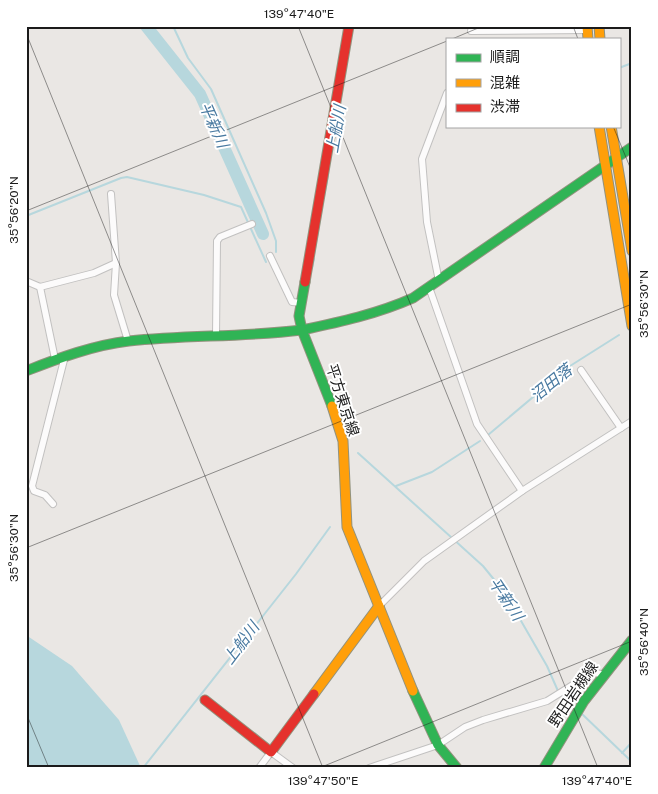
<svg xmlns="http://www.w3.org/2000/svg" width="658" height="794" viewBox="0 0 658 794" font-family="'Public Sans','Noto Sans JP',sans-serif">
<rect width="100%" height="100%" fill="#eae7e4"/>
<path fill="#b7d7dd" d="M26,635l46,31 47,54 22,48h-111l-4,-4z"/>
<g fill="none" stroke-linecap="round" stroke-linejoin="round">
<g stroke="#b7d7dd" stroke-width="2">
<path d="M173,26l15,32 23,31 55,124 10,28v11"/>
<path d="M619,68l13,-5"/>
<path d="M332,147l11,-62"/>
<path d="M324,196l4,-20"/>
<path d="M26,216l95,-38 6,-1 77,18 37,12 25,55"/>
<path d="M314,254l8,-47"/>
<path d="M312,268l2,-9"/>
<path d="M488,435l82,-69 49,-31"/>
<path d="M358,453l125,113 22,27 42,73 11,25"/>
<path d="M396,486l36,-14 48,-31"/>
<path d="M561,695l15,13"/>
<path d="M581,713l51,49"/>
<path d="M622,753l10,-11"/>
<path d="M143,768l153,-194 34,-47"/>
</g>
<path stroke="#b7d7dd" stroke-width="12" d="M146,26l54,68 63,140"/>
<g stroke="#c2c1c0" stroke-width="8">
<g id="street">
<path d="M471,31l116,-1"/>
<path d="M111,194l5,69 -2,32 14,46"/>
<path d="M270,256l22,46 10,1"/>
<path d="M26,281l14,6 54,-14 22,-10"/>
<path d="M439,281l-12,-59 -5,-63 25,-66"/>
<path d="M40,287l15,72"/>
<path d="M429,287l48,137 45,67"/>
<path d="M216,337l1,-96 3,-4 32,-13"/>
<path d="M581,370l40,58"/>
<path d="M53,504l-8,-9 -11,-4 -2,-5 33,-130"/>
<path d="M379,606l45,-45 98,-70 110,-70"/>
<path d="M259,768l12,-16 22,16"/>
<path d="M369,768l69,-23 27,-18 18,-7 64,-19 45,-28 10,1"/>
</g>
</g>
<g stroke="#92927d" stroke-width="11">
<g id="fast">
<path d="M305,282l-6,34 3,14c38,-8 75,-16 111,-32l219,-151"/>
<path d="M26,371c33,-13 68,-26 103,-30 58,-6 116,-4 173,-11l30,76"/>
<path d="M413,691l25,54 19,23"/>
<path d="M544,768l40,-67 48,-61"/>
</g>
</g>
<g stroke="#92927d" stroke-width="11">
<g id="slow">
<path d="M587,26l1,13"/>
<path d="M599,26l1,13"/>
<path d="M599,126l33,200"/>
<path d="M611,126l21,125"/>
<path d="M332,406l11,35 4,86 66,164"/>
<path d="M314,694l65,-88"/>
</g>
</g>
<g stroke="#92927d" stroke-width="11">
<g id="jam">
<path d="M305,282l44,-256"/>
<path d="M205,700l66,52 43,-58"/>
</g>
</g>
<use href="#street" stroke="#fcfbfb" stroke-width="6"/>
<use href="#fast" stroke="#30b455" stroke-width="9"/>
<use href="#slow" stroke="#ff9f0a" stroke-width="9"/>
<use href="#jam" stroke="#e5322d" stroke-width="9"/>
</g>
<path fill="none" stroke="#1b1b1b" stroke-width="1" stroke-opacity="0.45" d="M298,26l300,742M573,26l5,13M26,33l297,735M452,39l31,-13M613,126l19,46M26,211l421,-170M26,548l606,-244M26,713l23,55M319,768l313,-127"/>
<g text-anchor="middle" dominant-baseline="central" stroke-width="4" stroke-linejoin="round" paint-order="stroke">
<g font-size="15" fill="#1b1b1b" stroke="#fff">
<text transform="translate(343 400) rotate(72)">平方東京線</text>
<text transform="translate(573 694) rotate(-56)">野田岩槻線</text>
</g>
<g font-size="16" font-style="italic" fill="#4879a0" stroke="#fff">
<text transform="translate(214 125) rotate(66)">平新川</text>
<text transform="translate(336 129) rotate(-80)">上船川</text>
<text transform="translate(551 383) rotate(-39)">沼田落</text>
<text transform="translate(506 599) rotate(56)">平新川</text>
<text transform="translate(241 643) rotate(-53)">上船川</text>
</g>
</g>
<rect width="658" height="794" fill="none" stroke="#ffffff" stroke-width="55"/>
<rect x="446" y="38" width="175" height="90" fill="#ffffff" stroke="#a4a4a4"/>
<rect x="456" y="54" width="25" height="8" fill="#30b455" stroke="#a4a4a4"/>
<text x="490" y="62" font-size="15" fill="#1b1b1b">順調</text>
<rect x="456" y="79" width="25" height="8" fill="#ff9f0a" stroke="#a4a4a4"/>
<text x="490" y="88" font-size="15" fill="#1b1b1b">混雑</text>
<rect x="456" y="104" width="25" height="8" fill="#e5322d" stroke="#a4a4a4"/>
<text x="490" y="112" font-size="15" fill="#1b1b1b">渋滞</text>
<rect x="28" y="28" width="602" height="738" fill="none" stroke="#1b1b1b" stroke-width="2"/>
<g font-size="12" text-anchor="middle" fill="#1b1b1b">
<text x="299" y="18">139°47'40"E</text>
<text transform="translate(14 210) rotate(-90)" y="4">35°56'20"N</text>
<text transform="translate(644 304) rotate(-90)" y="4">35°56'30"N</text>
<text transform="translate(14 548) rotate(-90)" y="4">35°56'30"N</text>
<text transform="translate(644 642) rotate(-90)" y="4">35°56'40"N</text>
<text x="323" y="785">139°47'50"E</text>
<text x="597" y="785">139°47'40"E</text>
</g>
</svg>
